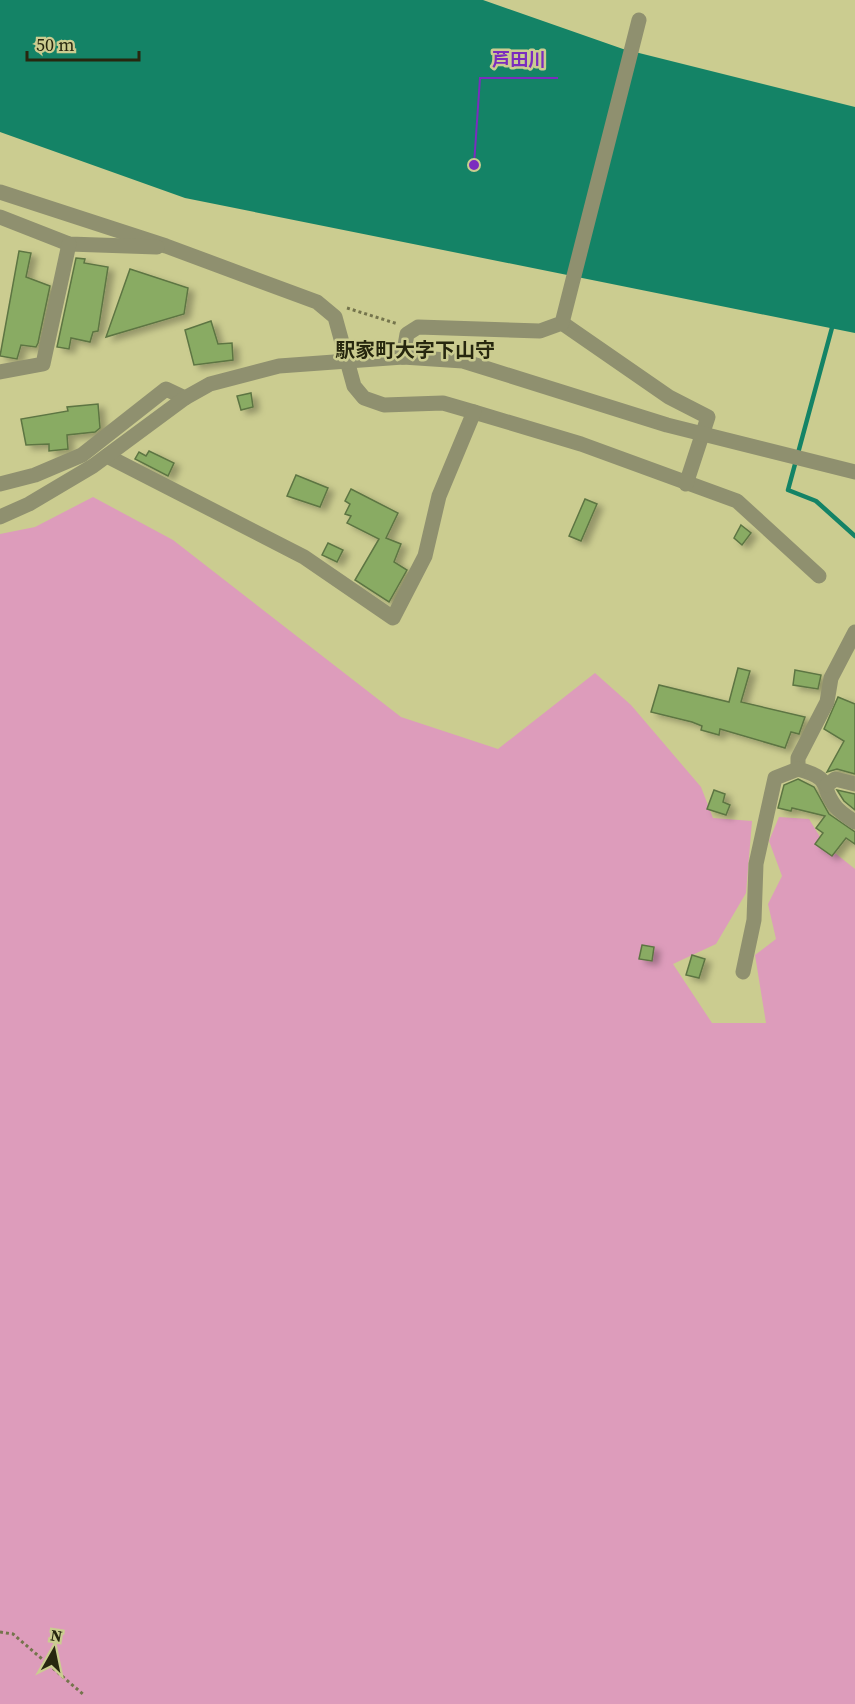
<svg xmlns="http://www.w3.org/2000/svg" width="855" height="1704" viewBox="0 0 855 1704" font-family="'Source Serif 4','Noto Sans JP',serif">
<defs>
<filter id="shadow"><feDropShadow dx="6" dy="4" stdDeviation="3" flood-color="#0004"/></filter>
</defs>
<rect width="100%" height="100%" fill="#cbcc90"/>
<path fill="#dd9cbb" d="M93,497l80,43 228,177 97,32 97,-76 36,32 70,82 12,31 39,3 -6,72 -30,51 -43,20 39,59h54l-11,-68 21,-16 -8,-35 14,-28 -13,-35 10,-24 30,2 16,26 30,24v835h-855v-1170l35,-7z"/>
<path fill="#148366" d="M0,0h483l140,49 232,58v226l-670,-135 -185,-66z"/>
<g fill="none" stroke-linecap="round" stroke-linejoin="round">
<path stroke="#148366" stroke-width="4.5" d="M833,324l-45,166 28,11 39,35"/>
</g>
<g fill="#89ab64" stroke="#5d7543" stroke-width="1.5" filter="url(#shadow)">
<path d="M19,251l12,2 -5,24 24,9 -12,57 -2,4 -15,-2 -4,14 -17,-3z"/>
<path d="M76,258l9,1 -1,4 24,4 -10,64 -5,1 -3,10 -19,-4 -2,11 -12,-2z"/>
<path d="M130,269l58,19 -4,26 -78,23z"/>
<path d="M211,321l7,23 14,-1 1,17 -39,5 -9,-35z"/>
<path d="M251,393l2,14 -12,3 -4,-14z"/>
<path d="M98,404l2,24 -5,4 -28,3 1,14 -19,2v-7l-23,1 -5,-26 47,-8 -1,-4z"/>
<path d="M149,451l25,12 -6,13 -33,-17 4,-7 7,4z"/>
<path d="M296,475l32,13 -8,19 -33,-11z"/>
<path d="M351,489l47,24 -12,25 15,6 -7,18 13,8 -18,32 -34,-22 24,-41 -32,-16 4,-7 -6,-2 5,-10 -5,-3z"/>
<path d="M585,499l12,5 -16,37 -12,-5z"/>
<path d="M741,525l10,8 -9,12 -8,-7z"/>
<path d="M328,543l15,7 -6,12 -15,-7z"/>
<path d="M738,668l12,3 -9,31 64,15 -6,17 -8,-2 -6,16 -65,-19 -1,6 -18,-5 1,-4 -10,-4 -41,-10 8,-27 70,17z"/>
<path d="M795,670l26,5 -3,14 -25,-4z"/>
<path d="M838,697l17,7v70l-18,-5 -10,3 17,-31 -20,-12z"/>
<path d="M798,779l16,8 15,27 26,18v12l-9,-6 -14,18 -17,-12 8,-11 -7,-5 9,-12 -33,-8 -1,3 -13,-3 6,-23z"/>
<path d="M714,790l11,4 -2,8 7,3 -4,10 -19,-6z"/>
<path d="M837,790l18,4v16l-11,-9z"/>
<path d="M642,945l12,2 -2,14 -13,-2z"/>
<path d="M692,955l13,4 -6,19 -13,-3z"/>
</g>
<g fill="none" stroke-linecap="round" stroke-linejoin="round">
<g stroke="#74744c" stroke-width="3" stroke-dasharray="3 3" stroke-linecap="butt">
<path d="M347,308l51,16"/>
<path d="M0,1632l13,2 71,61"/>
</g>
<g stroke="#8f906f" stroke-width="15">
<path d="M0,192l166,54 151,56 18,15 19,69 10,12 20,7 59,-2 31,9 107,32 156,57 82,75"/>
<path d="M0,217l69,27 88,3"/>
<path d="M562,323l107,74 39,20 -22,67"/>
<path d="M403,357l4,-23 11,-7 122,4 22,-8 77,-303"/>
<path d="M0,372l43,-8 26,-120"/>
<path d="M107,456l197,101 89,61 32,-62 14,-60 35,-84"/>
<path d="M0,484l35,-9 47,-20 84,-66 19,9"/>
<path d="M0,517l29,-13 64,-38 92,-68 25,-14 69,-18 124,-9 60,4 204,64 188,47"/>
<path d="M855,632l-24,46 -4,24 -29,56v11c37,10 21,18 38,38 5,6 13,11 19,15"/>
<path d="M827,785l8,-6 20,5"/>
<path d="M743,972l11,-52 2,-56 19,-86 23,-9"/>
</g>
</g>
<g text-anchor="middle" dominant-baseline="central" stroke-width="5" stroke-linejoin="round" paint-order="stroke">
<g font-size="20" font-weight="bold" fill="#27270f" stroke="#cbcc90">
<text x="415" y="350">駅家町大字下山守</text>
</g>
</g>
<path fill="none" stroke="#7b2cbf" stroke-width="2" d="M474 165L480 78H558"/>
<circle fill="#7b2cbf" stroke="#cbcc90" stroke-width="2" cx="474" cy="165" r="6"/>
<g font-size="18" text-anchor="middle" font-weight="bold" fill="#7b2cbf" stroke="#cbcc90" stroke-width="5" stroke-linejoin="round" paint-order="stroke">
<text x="519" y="66">芦田川</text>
</g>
<g transform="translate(54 1650) rotate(9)" stroke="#cbcc90" stroke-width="4.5" paint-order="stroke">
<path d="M0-4.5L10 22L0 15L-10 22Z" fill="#27270f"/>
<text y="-9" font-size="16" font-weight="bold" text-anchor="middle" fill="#27270f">N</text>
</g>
<path d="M27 51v9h112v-9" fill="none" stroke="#27270f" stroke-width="3"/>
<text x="36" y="51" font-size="18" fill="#27270f" stroke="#cbcc90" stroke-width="4.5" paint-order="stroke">50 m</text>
</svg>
